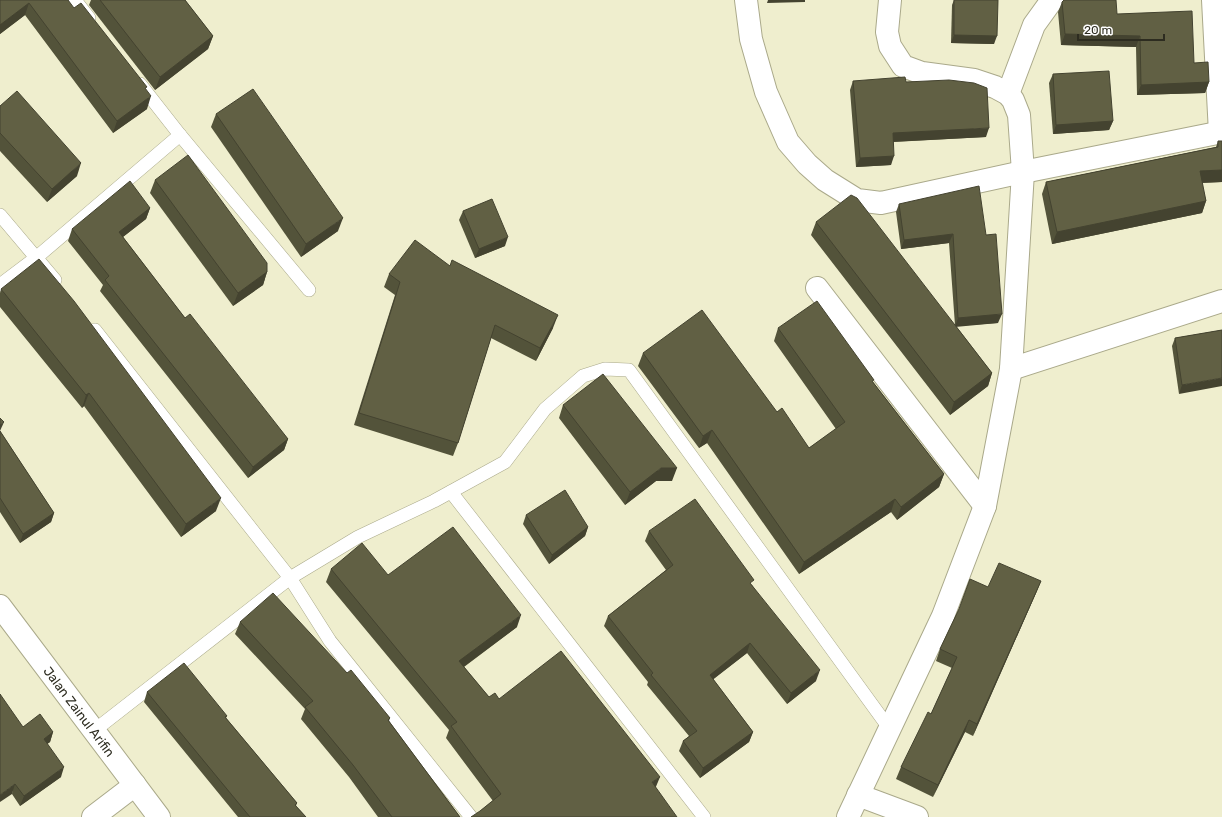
<svg xmlns="http://www.w3.org/2000/svg" width="1222" height="817" viewBox="0 0 1222 817" font-family="Rubik,sans-serif">
<rect width="100%" height="100%" fill="#efeece"/>
<g fill="none" stroke-linecap="round" stroke-linejoin="round">
<g stroke="#aaa98a" stroke-width="14">
<g id="service">
<path d="M75,0l14,18"/>
<path d="M140,84l40,51 129,155"/>
<path d="M0,215l55,65"/>
<path d="M0,285l37,-28 143,-122"/>
<path d="M95,330l195,248 40,63 141,176"/>
<path d="M451,492l253,325"/>
<path d="M95,730l195,-152 68,-41 76,-36 71,-39 40,-53 38,-33 22,-7 24,1 260,358"/>
</g>
</g>
<g stroke="#aaa98a" stroke-width="24">
<g id="minor">
<path d="M746,0l5,39 15,53 22,50 19,22 18,16 32,20 24,3 142,-31 199,-40"/>
<path d="M1213,0l7,133"/>
<path d="M1008,94l26,-69 18,-25"/>
<path d="M817,288l168,218"/>
<path d="M1011,369l211,-68"/>
<path d="M858,795l59,22"/>
<path d="M93,817l42,-32"/>
<path d="M848,817l95,-201 42,-110 26,-137 12,-197 -4,-57 -6,-15 -5,-6 -13,-7 -21,-7 -52,-7 -19,-7 -13,-20 -3,-14 3,-32"/>
</g>
</g>
<g stroke="#aaa98a" stroke-width="24">
<g id="tertiary">
<path id="s1" d="M0,606l159,211"/>
</g>
</g>
<use href="#service" stroke="#fff" stroke-width="13"/>
<use href="#minor" stroke="#fff" stroke-width="22"/>
<use href="#tertiary" stroke="#fff" stroke-width="22"/>
</g>
<g fill="#53533a">
<path d="M0,0l74,8 72,82 1,19 -34,24 -88,-118 -25,19z"/>
<path d="M91,0h94l28,36 -5,13 -53,41 -66,-85z"/>
<path d="M954,0h44l-4,44 -43,-1 1,-38z"/>
<path d="M1062,2l55,12 77,49 15,19 -4,11 -68,2 -1,-48 -75,-2 -3,-33z"/>
<path d="M1053,74l60,47 -4,9 -56,4 -4,-51z"/>
<path d="M853,81l53,1 80,55 -93,5 -2,23 -35,2 -6,-77z"/>
<path d="M0,106l77,70 -30,26 -47,-51z"/>
<path d="M216,114l122,117 -37,26 -90,-130z"/>
<path d="M1218,141h4v41l-20,1 4,18 -4,12 -150,31 -10,-50 4,-12 170,-35z"/>
<path d="M155,180l112,92 -4,13 -30,21 -83,-113z"/>
<path d="M899,204l87,31 12,88 -42,3 36,47 -4,13 -38,29 -139,-180 5,-13 139,103 -6,-82 -48,6 -5,-37z"/>
<path d="M150,208l-4,11 -23,18 62,81 103,121 -4,11 -36,28 -148,-187 3,-6 -35,-44 4,-12z"/>
<path d="M463,211l42,35 -30,12 -16,-38z"/>
<path d="M450,266l103,62 -17,33 -45,-23 -33,105 -5,13 -99,-31 41,-130 -11,-8 5,-13z"/>
<path d="M1,289l215,222 -35,26 -97,-131 -2,2 -82,-101v-14z"/>
<path d="M778,328l95,54 71,92 -5,13 -42,33 -6,-8 -92,62 -92,-131 -8,5 -61,-82 5,-13 134,59 32,36 27,-19 -62,-88z"/>
<path d="M1222,330l-43,64 -7,-48 3,-8z"/>
<path d="M563,405l109,76h-16l-31,24 -66,-87z"/>
<path d="M0,418v13l54,82 -3,9 -31,21 -20,-31z"/>
<path d="M526,515l62,12 -3,9 -36,28 -26,-40z"/>
<path d="M649,531l103,54 64,96 -29,23 -40,-51 -34,26 40,53 -4,10 -49,36 -21,-27 4,-10 6,-5 -42,-51 1,-3 -44,-56 4,-10 58,-46 -21,-29z"/>
<path d="M331,569l57,6 129,52 -53,40 25,30 10,2 161,78 -180,34 13,-10 -47,-63 3,-8 -123,-148z"/>
<path d="M1041,581l-5,12 -63,143 -8,-4 -32,65 -37,-18 5,-12 30,-53 21,-46 -16,-7 4,-12 48,-62z"/>
<path d="M240,622l107,51 43,45 -1,3 71,96h-82l-29,-40 -48,-58 4,-10 -70,-75z"/>
<path d="M147,692l80,24 -1,2 71,85 -1,3 10,11h-68l-94,-115z"/>
<path d="M23,727l30,5 -3,10 -3,2 14,33 -41,29 -8,-12z"/>
</g>
<g fill="#444330">
<path d="M768,0h37v2l-38,1z"/>
<path d="M29,3l-4,12 -25,19v-9z"/>
<path d="M1065,34l75,2 -4,11 -75,-2z"/>
<path d="M954,35l43,1 -3,8 -43,-1z"/>
<path d="M213,36l-5,13 -53,41 5,-13z"/>
<path d="M1209,82l-4,11 -68,2 4,-10z"/>
<path d="M151,96l-4,13 -34,24 4,-12z"/>
<path d="M1113,121l-4,9 -56,4 3,-9z"/>
<path d="M989,128l-3,9 -97,5 4,-9z"/>
<path d="M894,156l-3,9 -35,2 4,-9z"/>
<path d="M81,163l-4,13 -30,26 5,-13z"/>
<path d="M1222,170v12l-27,1 5,-12z"/>
<path d="M1206,201l-4,12 -150,31 5,-12z"/>
<path d="M150,208l-4,11 -31,24 4,-11z"/>
<path d="M343,218l-5,13 -37,26 5,-13z"/>
<path d="M953,234l-4,9 -48,6 3,-9z"/>
<path d="M508,237l-3,9 -30,12 4,-9z"/>
<path d="M267,272l-4,13 -30,21 5,-13z"/>
<path d="M1002,314l-4,9 -43,4 3,-9z"/>
<path d="M558,315l-5,13 -17,33 4,-13z"/>
<path d="M992,373l-4,13 -38,29 4,-13z"/>
<path d="M1222,378v8l-43,8 3,-9z"/>
<path d="M89,393l-5,13 -2,2 4,-13z"/>
<path d="M4,422l-4,9v-6z"/>
<path d="M712,430l-5,13 -8,5 4,-12z"/>
<path d="M288,439l-4,11 -36,28 5,-11z"/>
<path d="M661,468h16l-5,13h-16l-31,24 5,-13z"/>
<path d="M944,474l-5,13 -42,33 4,-13z"/>
<path d="M221,498l-5,13 -35,26 5,-13z"/>
<path d="M895,499l-4,13 -92,62 5,-12z"/>
<path d="M54,513l-3,9 -31,21 3,-9z"/>
<path d="M588,527l-3,9 -36,28 3,-9z"/>
<path d="M1041,581l-5,12 -63,143 4,-12z"/>
<path d="M521,615l-4,12 -62,46 4,-12z"/>
<path d="M750,643l-3,10 -41,32 4,-10z"/>
<path d="M820,670l-4,11 -29,23 4,-11z"/>
<path d="M969,720l-4,12 -32,65 5,-12z"/>
<path d="M53,732l-3,10 -10,7 4,-10z"/>
<path d="M753,732l-4,10 -49,36 3,-10z"/>
<path d="M64,767l-3,10 -41,29 4,-10z"/>
<path d="M660,777l-5,12 -3,-7z"/>
<path d="M15,784l-3,10 -12,8v-7z"/>
</g>
<g fill="#616044" stroke="#444330">
<path d="M0,0h68l6,8 7,-5 66,84 -2,1 6,8 -34,25 -88,-118 -29,22z"/>
<path d="M100,0h85l28,36 -53,41z"/>
<path d="M954,0h44l-1,36 -43,-1z"/>
<path d="M1064,0h52l1,14 75,-3 2,52 14,-1 1,20 -68,3 -1,-49 -75,-2 -3,-32z"/>
<path d="M1109,71l4,50 -57,4 -3,-51z"/>
<path d="M905,77l1,5 43,-2 25,3 13,5 2,40 -96,5 1,23 -34,2 -7,-77z"/>
<path d="M253,89l90,129 -37,26 -90,-130z"/>
<path d="M17,91l64,72 -29,26 -52,-56v-27z"/>
<path d="M1218,141h4v29l-22,1 6,30 -149,31 -11,-50 172,-35z"/>
<path d="M188,155l79,108v9l-29,21 -83,-113z"/>
<path d="M130,181l20,27 -31,24 66,86 5,-4 98,125 -35,28 -148,-187 4,-4 -37,-47z"/>
<path d="M979,186l7,49 10,-1 6,80 -44,4 -5,-84 -49,6 -5,-36z"/>
<path d="M851,195l6,3 135,175 -38,29 -138,-180z"/>
<path d="M492,199l16,38 -29,12 -16,-38z"/>
<path d="M415,240l35,26 2,-6 106,55 -18,33 -45,-23 -37,118 -99,-30 41,-131 -11,-8z"/>
<path d="M39,259l35,42 147,197 -35,26 -97,-131 -3,2 -85,-106z"/>
<path d="M817,301l57,79 -2,1 72,93 -43,33 -6,-8 -91,63 -92,-132 -9,6 -60,-83 59,-43 75,102 5,-4 27,40 36,-26 -67,-94z"/>
<path d="M1222,330v48l-40,7 -7,-47z"/>
<path d="M603,374l74,94h-16l-31,24 -67,-87z"/>
<path d="M0,418l4,4 -4,3z"/>
<path d="M0,431l54,82 -31,21 -23,-36z"/>
<path d="M565,490l23,37 -36,28 -26,-40z"/>
<path d="M695,499l59,81 -4,3 70,87 -29,23 -41,-50 -40,32 43,57 -50,36 -20,-27 14,-10 -46,-56 2,-2 -45,-57 65,-51 -24,-34z"/>
<path d="M453,527l68,88 -62,46 30,36 6,-4 4,6 62,-48 99,126 -8,5 25,35h-206l9,-6 21,-17 -50,-68 6,-4 -126,-153 31,-26 26,32z"/>
<path d="M999,563l42,18 -64,143 -8,-4 -31,65 -37,-18 27,-55 3,2 26,-57 -17,-8 19,-40 11,-30 18,8z"/>
<path d="M273,593l74,80 4,-3 39,48 -2,2 72,97h-68l-39,-52 -48,-58 8,-6 -73,-79z"/>
<path d="M184,663l43,53 -2,1 72,86 -2,2 11,12h-56l-103,-125z"/>
<path d="M0,694l23,33 17,-13 13,18 -9,7 20,28 -40,29 -9,-12 -15,11z"/>
</g>
<g text-anchor="middle" dominant-baseline="central" stroke-width="4" stroke-linejoin="round" paint-order="stroke">
<g font-size="13" fill="#2d2c20" stroke="#fff">
<text stroke="none"><textPath href="#s1" startOffset="132">Jalan Zainul Arifin</textPath></text>
</g>
</g>
<path d="M1078 34v6h86v-6" fill="none" stroke="#2d2c20" stroke-width="2"/>
<text x="1084" y="34" font-size="12" fill="#2d2c20" stroke="#ffffff" stroke-width="3" paint-order="stroke">20 m</text>
</svg>
